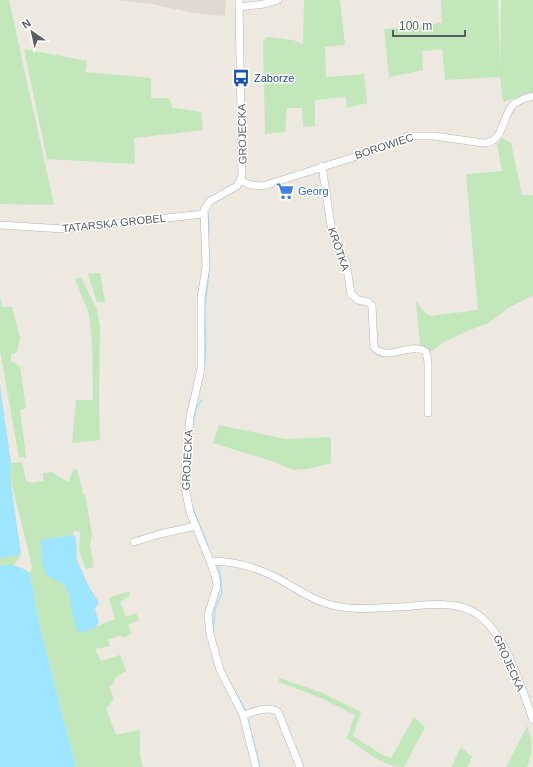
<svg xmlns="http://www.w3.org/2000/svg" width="533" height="767" viewBox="0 0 533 767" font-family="Helvetica,sans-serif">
<rect width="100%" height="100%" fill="#ede8e0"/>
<path fill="#dfd9d1" d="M118,0h108l-1,16 -32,-3 -41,-9z"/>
<g fill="#c1e7ba">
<path d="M0,0h9l45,205 -54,-1z"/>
<path d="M304,0h36l5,45 -20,2 1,30 38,-3 3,29 -20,5 -1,-11 -31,3v26l-12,1 -1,-19h-15l-2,24 -20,2 -2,-92 4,-5 26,3 10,4z"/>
<path d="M441,0h57l2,70 1,-70h32v93l-30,9 -3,-25 -55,3 -3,-31 -20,2 1,19 -34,7 -5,-48 58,-6z"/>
<path d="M24,49l63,12 -2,11 66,6v20h18l4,10 28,4 2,18 -69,8 1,26 -88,-5z"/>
<path d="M501,137l10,6 11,52h11v100l-23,12 -22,16 -21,8 -23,11 -14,10 -5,-5 -5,-1 -4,-44h2l4,8 8,6 48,-6 -12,-136 36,-3 -5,-27 3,-2z"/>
<path d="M100,273l5,29h-8l-9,-28z"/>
<path d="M81,277l16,33 3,18 -1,72 1,40 -28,3 4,-43h17l-1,-57 -3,-29 -14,-35z"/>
<path d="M0,297l2,10h10l8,31 -3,14 -6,3v6l9,5 6,42 -6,2 6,47 -7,1 -19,-108z"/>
<path d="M219,425l66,14 46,-2v26l-23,6 -15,1 -18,-8 -62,-19z"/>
<path d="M22,462l4,19 5,2 12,-2v-8l9,-1 16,10 6,-13h3l6,25h2l7,40 -2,11 4,22 -8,2 -7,-19 1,-17 -5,-3 -3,5 -31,5 9,38 11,4 5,5 15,46 34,-14 -6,-21 20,-7 1,4 -10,7 6,15 10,-4 3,7 -11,5 4,9 -9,4 -2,-3 -13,5 2,6 -15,3 6,12 19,-6 6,16 -10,6 -3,7 -4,2 5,13 -8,10 10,26 24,-5v26l3,11h-67l-37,-144 -9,-50 2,-7 -22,-89 1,-14z"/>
<path d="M21,554l-7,12h-14v-8z"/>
<path d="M279,678l41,14 41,20 -8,24 26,17 12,5 23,-41 11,10 -21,40c-21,0 -40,-17 -57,-29l8,-23 -36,-18 -40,-15z"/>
<path d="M527,726c6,14 6,27 0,41h-21z"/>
<path d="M461,747l11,10 -5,10h-16z"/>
</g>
<g fill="#9ee5ff">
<path d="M0,385l11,78 -1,14 11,77 -21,4z"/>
<path d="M72,535l4,2 1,23 12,27 10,15 -4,7 4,13 -3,5 -15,6 -4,-2c-5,-14 -5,-29 -11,-43 -3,-7 -8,-6 -15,-10 -11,-6 -10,-27 -10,-38z"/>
<path d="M0,566c11,-2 21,0 30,7l9,50 37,144h-76z"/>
</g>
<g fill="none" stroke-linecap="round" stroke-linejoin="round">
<g stroke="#9ee5ff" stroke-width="1.5">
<path d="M208,213l1,19"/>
<path d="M205,362c2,-18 0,-35 0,-53 1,-20 6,-39 4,-59"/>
<path d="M193,424l4,-18 5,-6"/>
<path d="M189,471v20"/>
<path d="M192,506l16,40"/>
<path d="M213,635l2,-26 7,-16 -2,-21 -2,-7"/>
<path d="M233,688l13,23"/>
<path d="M247,717l13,50"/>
</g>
<g stroke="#b1b5b9" stroke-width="8">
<g id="minor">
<path d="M239,0l3,176 -5,10 -27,15 -6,9 2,57 -5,31v71l-11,48 -6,66 6,29 20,49c24,0 46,6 67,17 17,9 33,21 51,26 23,7 46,4 69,3 21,-1 44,-5 64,0 41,9 59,77 72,113"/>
<path d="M239,7l25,-3 14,-4"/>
<path d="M322,166l10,67 3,10 11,19 5,32 7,6 10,2 4,4 2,41c12,16 38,-6 52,5l2,10v51"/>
<path d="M241,181l10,4 12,1 107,-34 39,-16h25l49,7c21,0 18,-25 30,-38 5,-5 13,-7 20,-9"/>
<path d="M0,225l64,4 140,-15"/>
<path d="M134,542l26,-8 36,-8"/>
<path d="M210,561l6,17 1,8 -9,29 2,19 10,36 23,45 13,52"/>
<path d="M243,715c11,-3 25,-10 35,-3l22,55"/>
</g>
</g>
<use href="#minor" stroke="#fff" stroke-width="7"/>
</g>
<defs>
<g id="bus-bare" transform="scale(1.38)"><path d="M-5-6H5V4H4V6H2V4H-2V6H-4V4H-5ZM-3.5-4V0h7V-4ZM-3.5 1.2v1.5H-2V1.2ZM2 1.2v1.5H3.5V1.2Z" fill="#1a4fb4" stroke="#fff" stroke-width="2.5" paint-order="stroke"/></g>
<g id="supermarket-bare" transform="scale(1.38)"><path d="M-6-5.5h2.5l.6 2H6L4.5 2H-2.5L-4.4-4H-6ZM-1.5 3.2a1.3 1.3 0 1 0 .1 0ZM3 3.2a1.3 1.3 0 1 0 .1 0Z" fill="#3f7fe0" stroke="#fff" stroke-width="2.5" paint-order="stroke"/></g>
</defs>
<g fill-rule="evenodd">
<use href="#bus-bare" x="241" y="78"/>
<use href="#supermarket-bare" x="285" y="191"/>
</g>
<g text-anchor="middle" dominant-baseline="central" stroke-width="3" stroke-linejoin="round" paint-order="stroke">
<g font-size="11" fill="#164399" stroke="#fff" text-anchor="start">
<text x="254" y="78">Zaborze</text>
</g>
<g font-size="11" fill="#595e62" stroke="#fff">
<text transform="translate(242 134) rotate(-91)">GROJECKA</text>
<text transform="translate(384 146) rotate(-18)">BOROWIEC</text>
<text transform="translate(114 223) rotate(-6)">TATARSKA GROBEL</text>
<text transform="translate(339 249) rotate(71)">KRÓTKA</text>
<text transform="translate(187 460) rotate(-87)">GROJECKA</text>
<text transform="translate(509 663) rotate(66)">GROJECKA</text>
</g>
<g font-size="11" fill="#366cbe" stroke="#fff" text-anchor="start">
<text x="298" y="191">Georg</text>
</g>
</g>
<g transform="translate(32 32) rotate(326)" stroke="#ffffff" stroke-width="3" paint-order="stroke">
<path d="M0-3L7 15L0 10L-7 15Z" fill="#595e62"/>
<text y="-6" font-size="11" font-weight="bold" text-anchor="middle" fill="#595e62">N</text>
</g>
<path d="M393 30v6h72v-6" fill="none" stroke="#595e62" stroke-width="2"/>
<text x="399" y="30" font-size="12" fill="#595e62" stroke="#ffffff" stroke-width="3" paint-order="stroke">100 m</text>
</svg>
